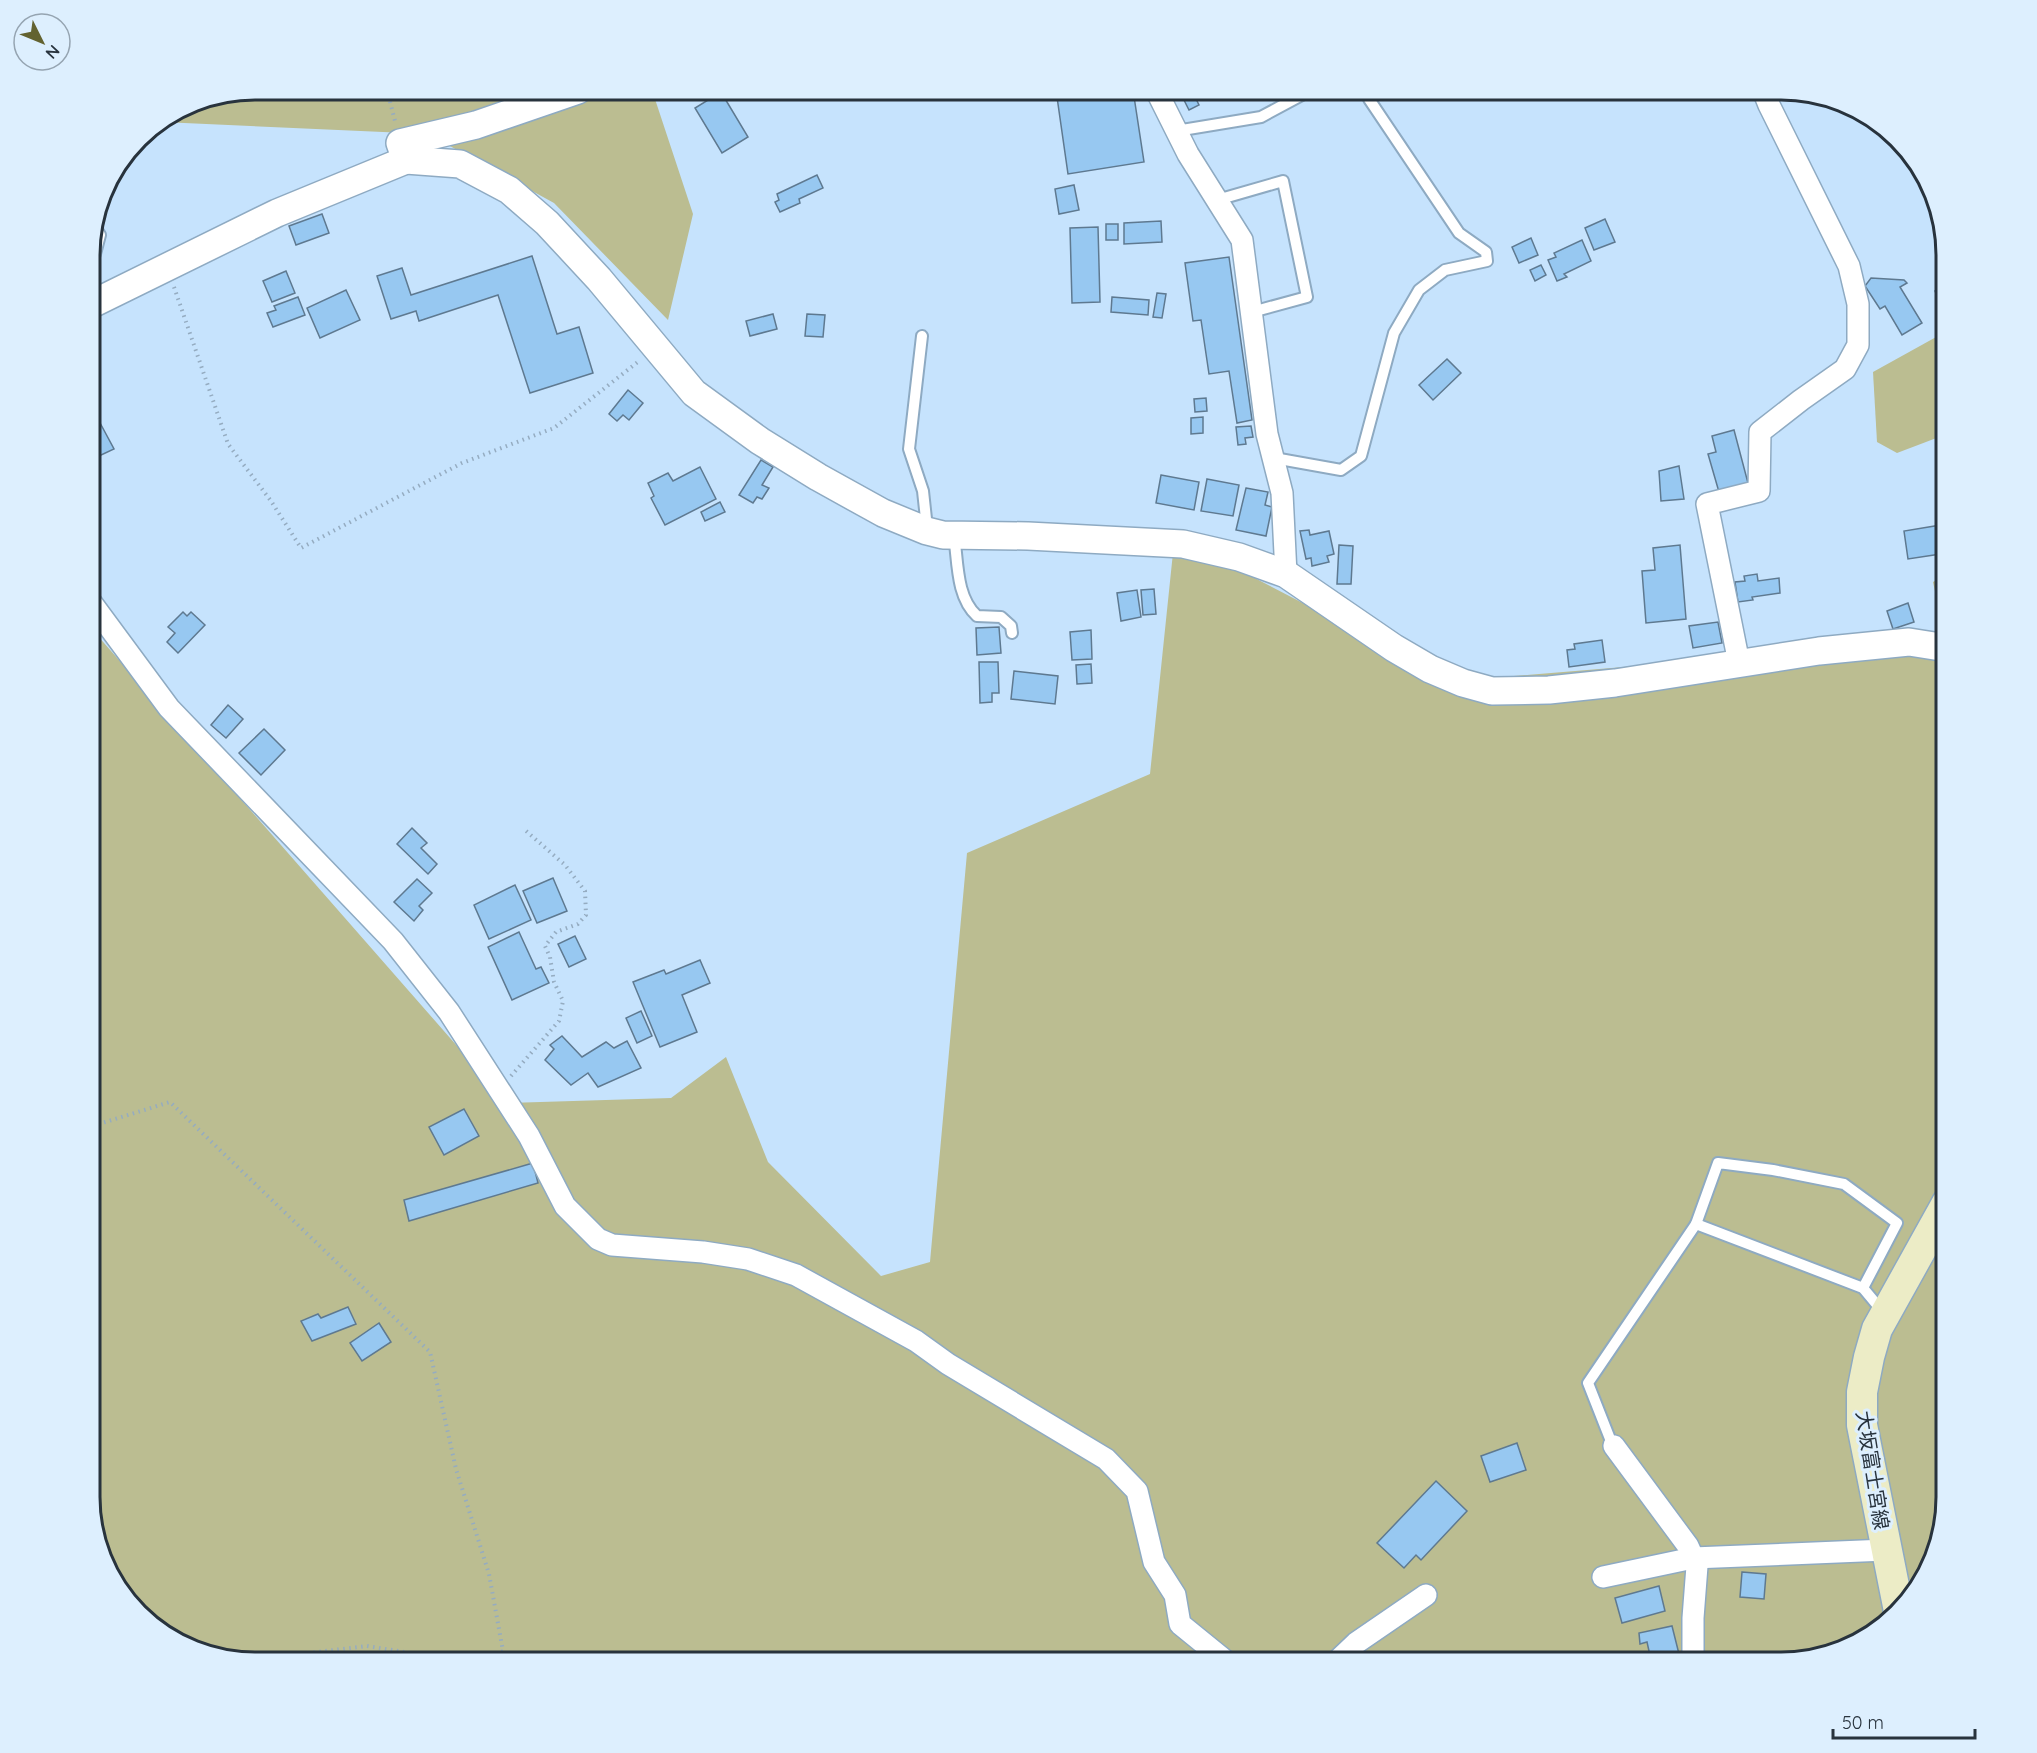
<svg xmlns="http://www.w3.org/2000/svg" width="2037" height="1753" viewBox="0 0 2037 1753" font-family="Quicksand,'Noto Sans JP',sans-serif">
<rect width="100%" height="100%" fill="#c6e3fd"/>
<g fill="#bbbd91">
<path d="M256,90h396l41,124 -25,106 -114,-117 -126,-69 -266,-12 31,-20z"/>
<path d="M1947,331v103l-50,19 -20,-11 -4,-70z"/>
<path d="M1174,543l73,31 206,107 377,-31 117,-2v557l-19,32 19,9v252l-12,62 -29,47 -61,43 -64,13h-1526l-62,-12 -47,-29 -39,-52 -17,-62v-881l417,476 164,-5 55,-41 42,105 113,114 49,-14 37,-409 183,-79z"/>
<path d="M1947,573v74l-14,-65z"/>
</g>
<g fill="#97c8f1" stroke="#5e7990" stroke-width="1.5">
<path d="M694,90h19l-14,9z"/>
<path d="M1056,90h77l11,72 -76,12z"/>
<path d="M721,92l27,45 -26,16 -27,-45z"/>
<path d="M1193,93l6,12 -10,5 -6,-12z"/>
<path d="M817,175l6,13 -24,11 1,4 -20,9 -5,-10 4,-2 -2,-6z"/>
<path d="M1074,185l5,25 -20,4 -4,-25z"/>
<path d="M322,214l7,19 -33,12 -7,-19z"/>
<path d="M1605,219l10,23 -21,8 -9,-22z"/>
<path d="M1161,221l1,21 -38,2v-21z"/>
<rect x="1106" y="224" width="12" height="16"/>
<path d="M1098,227l2,75 -28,1 -2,-75z"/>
<path d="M1531,238l7,17 -19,8 -7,-16z"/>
<path d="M1582,240l9,21 -27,13 3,3 -10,4 -9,-21 8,-3 -2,-4z"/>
<path d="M532,256l25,78 22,-7 14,46 -63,20 -32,-98 -79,26 -3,-10 -25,8 -14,-43 25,-8 9,27z"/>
<path d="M1229,257l23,163 -15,3 -8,-52 -20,3 -8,-54 -8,1 -8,-58z"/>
<path d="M1541,265l5,10 -11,6 -5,-11z"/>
<path d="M286,271l9,22 -23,9 -9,-21z"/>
<path d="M1871,278l33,2 3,3 -7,4 22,36 -20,12 -17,-29 -5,3 -15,-23z"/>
<path d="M1947,286v27l-3,1 -9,-23z"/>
<path d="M346,290l14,30 -40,18 -13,-30z"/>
<path d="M1157,293l9,1 -4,24 -9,-1z"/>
<path d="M298,297l7,18 -32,12 -6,-14 9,-3 -2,-4z"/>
<path d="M1112,297l37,3 -1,15 -37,-3z"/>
<path d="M773,314l4,15 -27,7 -4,-15z"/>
<path d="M807,314l18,1 -2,22 -18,-1z"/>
<path d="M1447,359l14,14 -28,27 -14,-15z"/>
<path d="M628,390l15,13 -14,17 -6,-5 -6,6 -8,-7z"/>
<path d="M1206,398l1,13 -12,1 -1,-13z"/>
<path d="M1203,417v16l-12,1v-16z"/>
<path d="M99,421l15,28 -15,7 -9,-17v-14z"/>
<path d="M1251,426l2,11 -8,1 1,6 -8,1 -2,-18z"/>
<path d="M1734,430l14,53 -29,9 -11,-38 8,-2 -4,-16z"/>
<path d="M1940,443h7v14h-6z"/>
<path d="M761,460l12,7 -11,18 7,3 -7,11 -5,-2 -4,6 -14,-8z"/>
<path d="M1679,466l5,33 -23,2 -2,-30z"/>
<path d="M700,467l16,32 -51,26 -14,-27 3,-2 -6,-13 20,-10 5,8z"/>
<path d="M1161,475l38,7 -5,28 -38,-7z"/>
<path d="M1207,479l32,6 -6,31 -32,-5z"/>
<path d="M1246,488l22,4 -3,13 7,2 -6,29 -30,-6z"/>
<path d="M720,502l5,10 -20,9 -4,-9z"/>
<path d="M1947,524v29l-39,6 -4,-28z"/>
<path d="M1309,530l1,5 19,-4 5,23 -7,2 2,6 -17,4 -1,-8 -5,1 -6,-28z"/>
<path d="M1339,545l14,1 -2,38h-14z"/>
<path d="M1680,545l6,74 -40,4 -4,-52 13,-1 -2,-22z"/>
<path d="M1757,574l1,7 21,-3 1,15 -28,4 1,3 -15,2 -3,-20 10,-1 -1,-5z"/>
<path d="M1154,589l2,25 -13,1 -2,-25z"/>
<path d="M1137,590l4,27 -20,4 -4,-28z"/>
<path d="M1908,603l6,19 -21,7 -6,-18z"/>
<path d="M183,612l4,4 4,-4 14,13 -27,28 -11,-11 8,-9 -7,-6z"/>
<path d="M1718,622l4,21 -29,5 -4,-22z"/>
<path d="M999,627l2,26 -24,2 -1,-27z"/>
<path d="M1091,630l1,29 -20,1 -2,-28z"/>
<path d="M1602,640l3,22 -36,5 -2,-17 8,-1 -1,-5z"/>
<path d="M979,662h19l1,31h-7v9l-12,1z"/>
<path d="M1091,664l1,19 -15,1 -1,-19z"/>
<path d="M1014,671l44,5 -3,28 -44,-5z"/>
<path d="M228,705l15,14 -17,19 -15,-13z"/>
<path d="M264,729l21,21 -24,25 -22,-22z"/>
<path d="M412,828l15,15 -6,5 16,16 -9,10 -31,-30z"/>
<path d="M553,878l14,33 -30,12 -14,-32z"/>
<path d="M417,879l15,14 -13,13 4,4 -9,11 -20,-19z"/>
<path d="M515,885l16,35 -42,19 -15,-34z"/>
<path d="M519,932l17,37 5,-2 8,16 -37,17 -24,-53z"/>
<path d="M575,936l11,23 -17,8 -11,-23z"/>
<path d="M700,960l10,23 -28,12 15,37 -37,15 -27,-65 31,-12 2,4z"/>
<path d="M641,1011l11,25 -15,7 -11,-25z"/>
<path d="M562,1036l20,21 24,-15 8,6 13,-7 14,27 -43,19 -10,-14 -17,12 -26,-25 9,-11 -4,-4z"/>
<path d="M464,1109l15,27 -35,19 -15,-28z"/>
<path d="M533,1163l5,20 -129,38 -5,-21z"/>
<path d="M348,1307l8,17 -44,17 -11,-20 17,-7 3,4z"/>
<path d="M379,1323l12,19 -29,19 -12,-18z"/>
<path d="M1517,1443l9,27 -36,12 -9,-26z"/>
<path d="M1436,1481l31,30 -46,49 -5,-5 -12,13 -27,-25z"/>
<path d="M1742,1572l24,2 -2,25 -24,-2z"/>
<path d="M1659,1586l6,25 -43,12 -7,-25z"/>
<path d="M1672,1626l7,28 -28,6 -4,-18 -7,2 -1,-11z"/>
</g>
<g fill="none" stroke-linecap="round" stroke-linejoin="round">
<g stroke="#8eaac2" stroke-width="14">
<g id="service">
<path d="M1176,131l85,-14 50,-27"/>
<path d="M1217,200l66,-19 24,116 -55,15"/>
<path d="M90,260l5,-6 5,-19 -5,-8"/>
<path d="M922,336l-13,113 14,42 4,37"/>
<path d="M1274,458l67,12 20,-14 33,-123 25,-43 26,-20 42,-9 -1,-9 -27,-19 -90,-134"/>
<path d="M954,535c4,27 2,62 23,81l24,1 10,9 1,7"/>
<path d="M1696,1224l22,-61 55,7 71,14 53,39 -34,65"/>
<path d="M1614,1449l-26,-66 108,-159 167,64 20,24"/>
</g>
</g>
<g stroke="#8eaac2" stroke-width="24">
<g id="minor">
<path d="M1156,90l32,64 54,86 25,194 15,59 4,81"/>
<path d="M90,601l79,107 224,233 56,71 80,124 36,70 33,33 14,6 91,7 45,7 48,16 120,66 32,23 158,95 31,32 17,71 21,33 5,29 48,39"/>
<path d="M1739,663l-32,-159 52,-13 1,-59 41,-32 44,-31 13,-24v-41l-9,-38 -80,-161 -6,-15"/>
<path d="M1614,1446l74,100 9,20 -4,52v45"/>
<path d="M1603,1577l90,-19 193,-8"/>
<path d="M1335,1663l21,-20 70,-48"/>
</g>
</g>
<g stroke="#8eaac2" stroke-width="30">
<g id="tertiary">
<path d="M406,160l54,4 49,26 38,33 52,56 95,114 66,48 58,36 65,36 44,18 16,4 85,1 155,8 56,13 47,17 108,74 36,21 33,14 29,8 57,-1 66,-7 204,-32 90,-9 38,6"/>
<path d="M90,305l187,-92 129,-53 -6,-17 76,-18 102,-35"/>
</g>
</g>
<g stroke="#8eaac2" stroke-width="33">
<path id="secondary" d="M1899,1611l-37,-186v-33l7,-35 8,-28 70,-126"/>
</g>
<g stroke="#95acc1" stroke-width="4" stroke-dasharray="1.5 4.5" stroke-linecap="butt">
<path d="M387,90l8,31"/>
<path d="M174,287l54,157 43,57 30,47 161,-85 92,-35 85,-67"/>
<path d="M511,1076l48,-55 4,-20 -9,-19 -4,-25 -5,-11 11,-14 22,-8 8,-9 -1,-24 -20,-26 -40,-35"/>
<path d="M90,1115l9,9 71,-22 260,250 26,117 33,105 14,77 -30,12 -106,-17 -58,7 -1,10"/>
</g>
<use href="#service" stroke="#fff" stroke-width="10"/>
<use href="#minor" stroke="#fff" stroke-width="21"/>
<use href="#tertiary" stroke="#fff" stroke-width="27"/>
<use href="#secondary" stroke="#ececc6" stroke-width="30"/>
</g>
<g text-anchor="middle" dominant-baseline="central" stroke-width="6" stroke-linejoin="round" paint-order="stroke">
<g font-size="20" fill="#28333d" stroke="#ddeffe">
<text transform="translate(1873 1470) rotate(81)">大坂富士宮線</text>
</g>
</g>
<path d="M0 0H2037V1753H0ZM255 100H1781A155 155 0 0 1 1936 255V1497A155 155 0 0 1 1781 1652H255A155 155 0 0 1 100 1497V255A155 155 0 0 1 255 100Z" fill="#ddeffe" fill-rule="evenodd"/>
<path fill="none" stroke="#28333d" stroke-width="3" d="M255 100H1781A155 155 0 0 1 1936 255V1497A155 155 0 0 1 1781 1652H255A155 155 0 0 1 100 1497V255A155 155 0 0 1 255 100Z"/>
<g transform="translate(42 42) rotate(133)"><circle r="28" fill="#ddeffe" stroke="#95a4b1" stroke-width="1.5"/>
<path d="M0-4.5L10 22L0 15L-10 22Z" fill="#626230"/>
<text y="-9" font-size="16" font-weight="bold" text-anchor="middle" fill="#28333d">N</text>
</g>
<path d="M1833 1729v9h142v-9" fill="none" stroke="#28333d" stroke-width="3"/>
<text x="1842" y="1729" font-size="18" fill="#28333d" stroke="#ddeffe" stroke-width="4.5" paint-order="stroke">50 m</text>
</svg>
